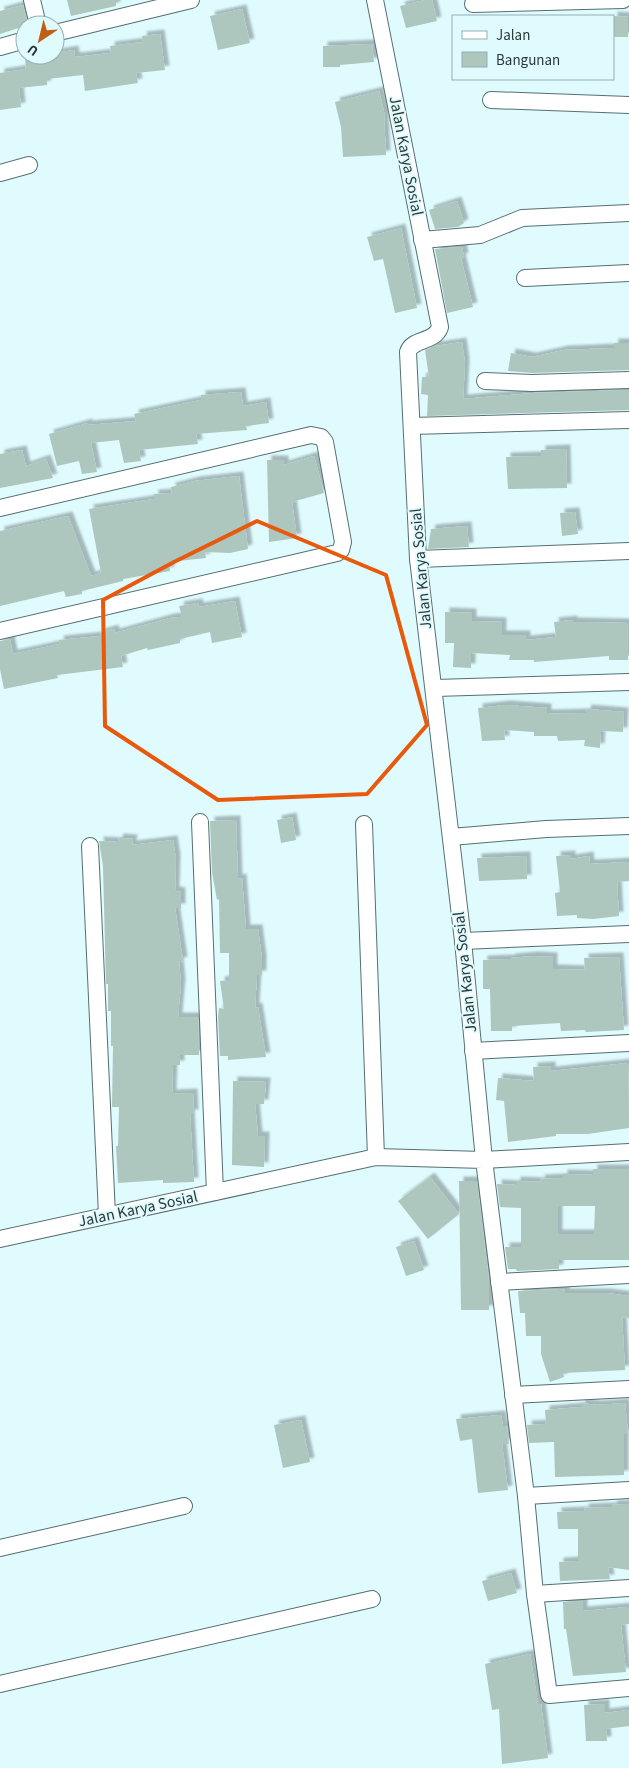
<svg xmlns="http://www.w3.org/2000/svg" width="629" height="1768" viewBox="0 0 629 1768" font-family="'Source Sans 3',sans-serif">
<defs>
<filter id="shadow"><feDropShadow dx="4.5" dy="-4.5" stdDeviation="1" flood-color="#0004"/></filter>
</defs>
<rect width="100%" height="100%" fill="#dffbfe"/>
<g fill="#adc6be" fill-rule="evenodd" filter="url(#shadow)">
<path d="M67,0h49v6l-45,10z"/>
<path d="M425,0h7l5,21 -31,7 -6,-22z"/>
<path d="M23,5l5,20 -28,9v-23z"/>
<path d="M242,9l8,34 -32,7 -8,-34z"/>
<path d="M613,16l15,1v20h-15z"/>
<path d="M160,34l5,36 -29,3 2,10 -53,8 -2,-16 -36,4v6l-28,3 2,19 -21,3v-37l26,-4 -1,-11 49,-8 1,7 36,-4 -1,-7 33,-4 -1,-6z"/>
<path d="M372,44l2,18 -34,3v2h-17v-21z"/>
<path d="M379,91l6,25 -1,1 2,38 -43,2 -2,-30 -6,-25z"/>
<path d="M457,201l7,22 -6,4 -23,2 -6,-19z"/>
<path d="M401,228l16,80 -22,5 -12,-54 -9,2 -7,-24z"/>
<path d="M462,247l2,10 -3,1 12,49 -26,6 -12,-64z"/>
<path d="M462,342l3,21 -2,36 70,-6 96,-3v20l-202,6 1,-21 -7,-1 1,-17h7l-4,-27 10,-4z"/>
<path d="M614,343h15v27l-97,3 -24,-2 3,-18 21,4 32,-7 50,-2z"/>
<path d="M241,392l2,14 23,-4 3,21 -23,3 1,4 -51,4 2,10 -59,6 2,11 -17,2 -5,-23 -28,3 6,29 -15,2 -3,-13 -22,5 -8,-32 39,-11v2l48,-4 -2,-7 67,-14v-5z"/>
<path d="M566,449l1,39 -59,1 -2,-32 35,-1v-6z"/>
<path d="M22,450l4,16 20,-7 7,19 -53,10v-34z"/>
<path d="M314,456l10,37 -32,9 5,36 -28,4 -2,-82h17v5z"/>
<path d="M239,476l9,73 -18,4 -25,-1 1,6 -37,4 1,9 -47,8v2l-41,10v3l-16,3 -2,-6 -64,15v-75l68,-15 23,60 10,-3 -12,-64 65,-10v-5l18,-1 -1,-6 24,-6z"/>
<path d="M575,512l3,22 -16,2 -2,-23z"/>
<path d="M467,526l2,21 -41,2 3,-20z"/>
<path d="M235,601l7,36 -30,6 -2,-11 -30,7v4l-32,7 -1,-2 -26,8 2,11 -66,8 1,3 -54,11 -4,-20v-28l10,-2 3,15 47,-10 -1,-4 42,-4 -1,-3 14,-4 1,4 55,-15 12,-1 -3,-11 19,-3 1,4z"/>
<path d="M445,612l27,1v8l30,1v13h24v5l30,-3 -2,-15 19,-2v2l54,1 1,37h-19v-4l-75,6v-2h-25l1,-5 -39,-2v15l-18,-1 1,-24h-9z"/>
<path d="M506,705l41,3v6l39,-1 1,-4 37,3 -1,20 -22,-1 -1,17 -16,-2 1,-6 -27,1 -1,-5h-23v-4l-30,-2 1,10 -23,1 -4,-33z"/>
<path d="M292,817l4,23 -15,3 -4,-23z"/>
<path d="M236,820l2,59 4,-1 4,51h12l4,30v16h-5l-2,33 3,-1 8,50 -38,3v-4h-8l-2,-39 1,-9 5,1 -4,-28 9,-1v-27h-9l-1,-54 -2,1 -5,-28 -2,-51z"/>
<path d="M119,838l14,1 -1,6 41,-5 3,19 -1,32 6,1v16h-6l8,53 -4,1 2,21 -3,34h20l1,38h-19v10h-7l-1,29 21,-1 1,21h-4l4,68 -31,1v-3l-45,3 -2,-37h2l1,-39h-7l1,-61h-2v-35h-3v-27h-2l-3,-118 -4,-25 19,1z"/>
<path d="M571,855v4l18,-3 1,8 39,-2v19l-12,1 2,34 -26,3 -16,-1v-3l-20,1 -2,-23 5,-1 -4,-36z"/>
<path d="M526,856l1,23 -48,2 -2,-23z"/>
<path d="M533,956l20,1v12l32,1 -1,-12 35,-1 5,73 -38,2 -1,-2 -24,1 -1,-8 -48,3v5h-21l-1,-42h-7v-29l28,-1v-1z"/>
<path d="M628,1063l1,65 -41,6h-32v2l-48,6 -4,-41 -8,-1 2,-22 36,3 -1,-14 18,-1v5z"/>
<path d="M233,1081l33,1 -2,22h-9l3,32h7l-1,31 -32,-2z"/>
<path d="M593,1169h36v91h-70v9l-42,2 -1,-2h-8l-3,-22h16v-39l-21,-1 -3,-23 19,1v-4l25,1 -1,-3 23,-1v-4l30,1zM558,1206h37l-1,28h-36z"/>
<path d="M430,1177l29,37 -31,25 -30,-38z"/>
<path d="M459,1181h18l12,100v29h-28z"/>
<path d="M414,1241l10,29 -18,6 -10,-29z"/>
<path d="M560,1289l5,1v3h41l23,3v22l-7,-1 3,53 -62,3 1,4 -14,5 -9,-28v-18h-15l-1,-23h-5l-2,-22z"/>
<path d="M581,1403l16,2 28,-2 3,31h-4v41l-69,2 -1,-35 -25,1 -2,-18 19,-1 -1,-14 36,-3z"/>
<path d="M501,1415l2,11h4l2,18h-7l6,46 -30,3 -6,-54 -12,2 -4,-22z"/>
<path d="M301,1420l9,42 -27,6 -9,-43z"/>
<path d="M629,1504v66l-21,-3 2,12 -50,2 -1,-19 19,-1v-32h-20l-1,-17 28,-1 -1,-3 29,-1 -1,-2z"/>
<path d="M511,1573l6,20 -29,8 -6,-20z"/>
<path d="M583,1601v10l46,-4v17l-8,1 5,47 -53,4 -7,-47h-2l-1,-27z"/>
<path d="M530,1654l8,50h3l7,54 -46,6 -3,-55 -7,1 -7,-46z"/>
<path d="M605,1704v9l24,-3v16l-23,3 1,12h-21l-2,-36z"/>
</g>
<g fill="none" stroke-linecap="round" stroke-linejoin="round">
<g stroke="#566f71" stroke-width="18">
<g id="street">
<path d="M32,0l6,25"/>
<path d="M375,0l65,327c-5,16 -28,11 -32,25l10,207 45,382 21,219 145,-8"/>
<path d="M473,4l150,-4"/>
<path d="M55,33l136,-33"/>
<path d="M0,47l25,-7"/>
<path d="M491,100l138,5"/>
<path d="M0,173l29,-8"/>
<path d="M422,240l58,-5 42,-17 107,-5"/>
<path d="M525,278l104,-5"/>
<path d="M485,381l47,2 97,-3"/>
<path d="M412,426l217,-6"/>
<path d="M0,508l311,-73 10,2 4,5 18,100 -2,8 -4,3 -337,78"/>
<path d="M418,559l211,-8"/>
<path d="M435,688l194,-6"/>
<path d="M200,822l15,370"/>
<path d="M364,824l12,333"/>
<path d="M451,837l95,-8 83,-3"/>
<path d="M90,846l17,369"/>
<path d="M463,941l166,-7"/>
<path d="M473,1051l156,-8"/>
<path d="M0,1239l376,-82 108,3 42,336 9,98 14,101 80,-7"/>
<path d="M499,1282l130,-7"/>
<path d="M513,1395l116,-6"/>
<path d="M526,1496l103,-6"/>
<path d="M0,1548l184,-42"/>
<path d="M535,1594l94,-6"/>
<path d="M0,1684l372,-85"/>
</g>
</g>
<use href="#street" stroke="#fff" stroke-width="16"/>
</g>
<path fill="none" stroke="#e8590c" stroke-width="4" stroke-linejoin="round" d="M257,521l129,54 41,150 -60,69 -149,6 -113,-74 -2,-126 71,-38z"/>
<g text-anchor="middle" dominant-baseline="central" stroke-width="4" stroke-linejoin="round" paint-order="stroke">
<g font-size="16" fill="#2c3839" stroke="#dffbfe">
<text transform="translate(406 156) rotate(79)">Jalan Karya Sosial</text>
<text transform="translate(421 569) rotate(-95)">Jalan Karya Sosial</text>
<text transform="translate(465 972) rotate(-96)">Jalan Karya Sosial</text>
<text transform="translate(138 1209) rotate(-12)">Jalan Karya Sosial</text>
</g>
</g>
<rect x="452" y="15" width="162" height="65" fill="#dffbfe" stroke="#97adaf"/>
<rect x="462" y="31" width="25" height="8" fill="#ffffff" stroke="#97adaf"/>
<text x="496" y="40" font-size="15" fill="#2c3839">Jalan</text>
<rect x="462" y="52" width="25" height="15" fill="#adc6be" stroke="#97adaf"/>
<text x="496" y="65" font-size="15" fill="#2c3839">Bangunan</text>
<g transform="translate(40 40) rotate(215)"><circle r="24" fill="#dffbfe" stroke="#97adaf"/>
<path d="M0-4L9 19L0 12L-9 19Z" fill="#be5f15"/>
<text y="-8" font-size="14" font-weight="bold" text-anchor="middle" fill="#2c3839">U</text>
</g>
</svg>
